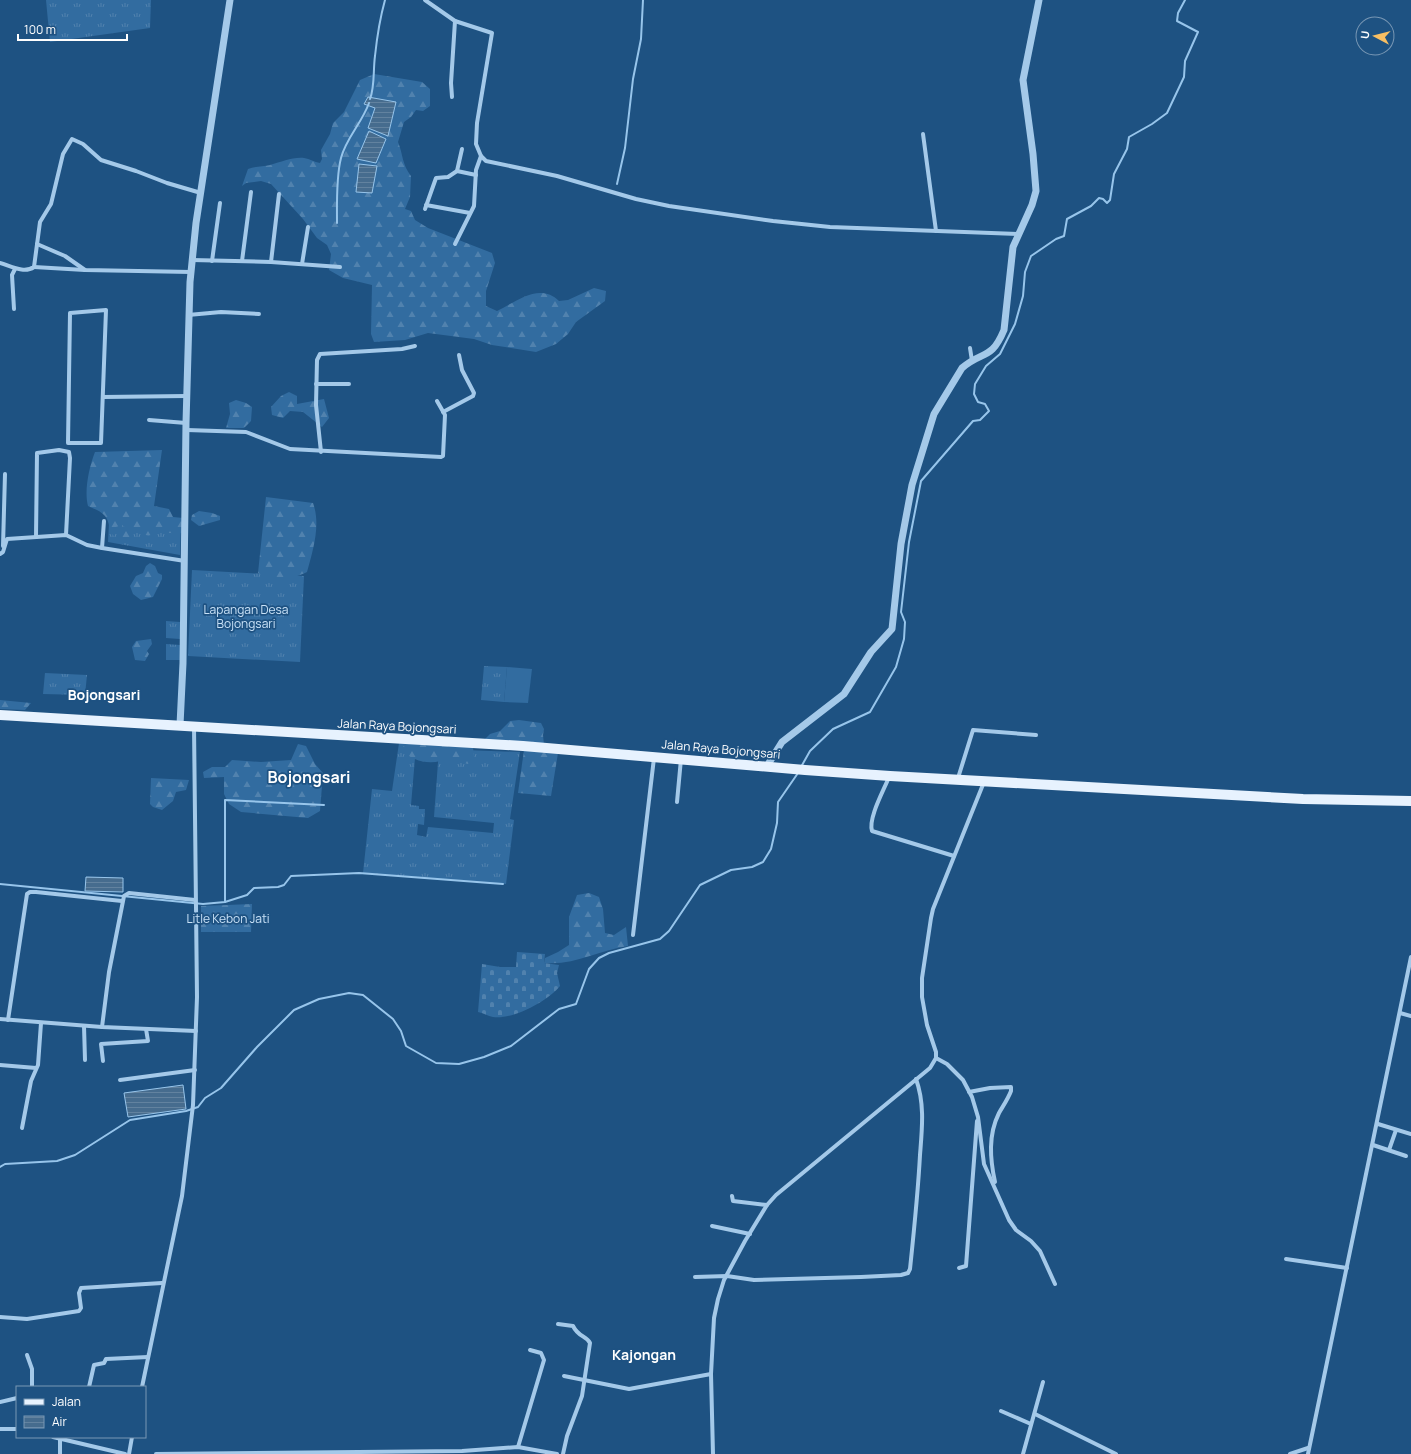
<svg xmlns="http://www.w3.org/2000/svg" width="1411" height="1454" viewBox="0 0 1411 1454" font-family="Manrope,sans-serif">
<defs>
<pattern id="grass-tufts" width="24" height="20" patternUnits="userSpaceOnUse"><rect width="24" height="20" fill="#326ca0"/><path d="M3 7l-1-3M5 7V3M7 7l1-3M15 17l-1-3M17 17v-4M19 17l1-3" fill="none" stroke="#5182ae"/></pattern>
<pattern id="forest-firs" width="22" height="20" patternUnits="userSpaceOnUse"><rect width="22" height="20" fill="#326ca0"/><path d="M5 1l3.5 6h-7zM16 11l3.5 6h-7z" fill="#5182ae"/></pattern>
<pattern id="cemetery-stones" width="16" height="16" patternUnits="userSpaceOnUse"><rect width="16" height="16" fill="#326ca0"/><path d="M2 7V4a2 2 0 0 1 4 0v3zM10 15v-3a2 2 0 0 1 4 0v3z" fill="#5182ae"/></pattern>
<pattern id="water-rules" width="6" height="5" patternUnits="userSpaceOnUse"><rect width="6" height="5" fill="#466c8e"/><path d="M0 2.5h6" fill="none" stroke="#62829f"/></pattern>
</defs>
<rect width="100%" height="100%" fill="#1e5282"/>
<g fill="url(#grass-tufts)">
<path d="M46,0h105l-1,28 -100,14z"/>
<path d="M109,523l72,2 -1,30 -72,-13z"/>
<path d="M192,570l112,6 -4,86 -112,-6z"/>
<path d="M166,621l14,1v17l-14,-1z"/>
<path d="M166,644l14,1v15h-14z"/>
<path d="M484,666l23,1 -3,35 -23,-2z"/>
<path d="M45,673l42,2 -2,20 -42,-1z"/>
<path d="M399,743h7l9,15 -4,47 8,1v3h6l-1,16 -6,-1 -1,11 9,2 2,-10 65,6 1,-10 -60,-6 5,-68 81,3 -10,67 4,1 -8,64 -143,-11 9,-84 20,2z"/>
</g>
<g fill="url(#forest-firs)">
<path d="M374,74l48,8 8,7v17l-7,5 -7,-1 -5,7 -7,5 -6,20c5,12 4,23 13,34l-1,21 -5,12 6,2 4,9 13,8 64,25 3,10 -9,28v15l11,5c20,-10 43,-29 62,-10l9,-1 26,-12 12,3 -1,10 -29,21 -8,12 -12,10 -20,8 -44,-7 -18,-6 -46,-6 -23,7 -31,2 -3,-8 1,-49 -29,-7 -14,-8 2,-16 -4,-9 -10,-7 -14,-19 -32,-35 -10,-3 -15,2 -4,3 6,-17c8,-3 15,-2 22,-4 12,-3 22,-8 34,-7 6,1 10,4 16,5l2,-4 -1,-9 9,-16 3,-11 11,-11 16,-32z"/>
<path d="M289,392l8,4v8l27,-5 5,19 -7,9 -19,-15 -13,-1 -7,7 -11,-3 -1,-8 10,-11z"/>
<path d="M236,400l10,3 6,4 -1,14 -7,7h-18l4,-14 -1,-11z"/>
<path d="M162,450l-8,56 15,3 4,8 10,1v15c-7,1 -12,0 -19,0 -17,0 -11,7 -30,-3l-1,6 -6,2 -7,-1 6,-9 -4,-3 -6,2 -2,9c-5,-4 -4,-14 -9,-20 -4,-5 -11,-7 -17,-10 -4,-15 1,-39 7,-54z"/>
<path d="M266,497l47,6c8,22 0,47 -6,69 -14,7 -35,11 -49,1z"/>
<path d="M199,511l13,2 8,3v4l-21,6 -8,-6 1,-5z"/>
<path d="M150,563l5,3 3,7 4,2v4l-9,18 -12,3 -8,-6 -3,-8 6,-10 7,-3 3,-7z"/>
<path d="M151,639l1,5 -5,7 2,3 -4,7 -10,-1 -3,-13 4,-6z"/>
<path d="M0,700l31,3 -6,7 -25,-1z"/>
<path d="M519,720l22,3 3,6 -1,6 1,10 -60,-5 6,-6 10,-3 10,-10z"/>
<path d="M406,743l67,4 1,10 -6,7 -11,-3 -7,-4c-17,10 -36,5 -49,-7z"/>
<path d="M298,744l8,2 9,18 8,9 -3,38 -12,7 -67,-6 -12,-8 -5,-10v-17l-20,1 -1,-6 9,-5h13l7,-7 29,2 30,-2z"/>
<path d="M524,750l34,3 -7,43 -33,-3z"/>
<path d="M151,778l38,2 -3,10 -10,2 -3,9 -11,9 -9,-3 -3,-3z"/>
<path d="M589,893l10,4 4,12 2,24 9,2 12,-8 2,19c-28,4 -55,20 -84,17l1,-5 13,-6 11,-7v-28l8,-22z"/>
<path d="M252,904l-1,28h-50v-26z"/>
</g>
<path fill="url(#cemetery-stones)" d="M517,952l28,2 -1,9 15,2 -2,8 3,13c-12,15 -47,34 -67,31 -5,-1 -10,-4 -15,-5l4,-48 18,3h16z"/>
<path fill="#326ca0" d="M507,667l25,2 -4,34 -24,-1z"/>
<g fill="url(#water-rules)" stroke="#97c5eb">
<path d="M368,97l28,5 -8,34 -20,-8 7,-20 -11,-4z"/>
<path d="M369,131l17,8 -10,24 -19,-4z"/>
<path d="M359,164l18,2 -5,27 -16,-1z"/>
<path d="M86,877l37,1v14l-38,-1z"/>
<path d="M183,1085l3,24 -58,8 -4,-24z"/>
</g>
<g fill="none" stroke-linecap="round" stroke-linejoin="round">
<g stroke="#97c5eb" stroke-width="2">
<path d="M370,99c5,-13 3,-29 5,-43 2,-19 5,-38 10,-56"/>
<path d="M617,184l8,-36 8,-69 8,-40 2,-39"/>
<path d="M337,223c0,-20 -1,-46 4,-65 5,-20 21,-35 28,-55"/>
<path d="M801,767l9,-16 23,-22 37,-17 26,-45 8,-28 1,-17 -4,-10 8,-70 12,-61 52,-60 7,-1 9,-9 -4,-7 -7,-2 -4,-8 1,-10 11,-18 14,-12 15,-30 8,-28 2,-24 6,-16 25,-17 8,-3 3,-17 24,-13 8,-8 4,1 4,4 3,-3 4,-26 13,-25 2,-12 23,-13 15,-11 17,-36 1,-16 13,-29 -21,-11 1,-8 7,-13"/>
<path d="M0,884l203,20 22,-2 22,-7 7,-7 24,-1 6,-2 7,-9 68,-3 144,11"/>
<path d="M225,902v-102l99,5"/>
<path d="M0,1167l5,-3 52,-3 18,-6 55,-35 56,-9 12,-4 7,-9 16,-10 36,-41 37,-37 25,-11 30,-6 14,2 30,24 8,12 5,15 30,17 23,1 25,-7 27,-11 48,-37 17,-5 13,-35 10,-11 10,-5 51,-14 9,-8 31,-46 31,-15 21,-3 11,-5 8,-13 6,-26 1,-21 20,-29"/>
</g>
<g stroke="#a4c9e9" stroke-width="4">
<path d="M425,0l30,21 37,12 -15,90 -1,21 5,12 5,5 71,15 79,23 33,7 104,15 57,6 188,7"/>
<path d="M452,97l-1,-14 4,-62"/>
<path d="M923,134l13,97"/>
<path d="M457,171l19,4"/>
<path d="M426,205l44,8"/>
<path d="M425,209l11,-31 12,-1 9,-6 5,-22"/>
<path d="M37,244l28,12 20,14 106,2"/>
<path d="M455,244l19,-38 2,-36 5,-14"/>
<path d="M192,260l79,2 69,5"/>
<path d="M212,261l8,-58"/>
<path d="M242,261l9,-69"/>
<path d="M271,262l8,-68"/>
<path d="M0,263c11,3 24,11 34,4l6,-45 11,-18 12,-50 9,-15 11,5 18,16 35,11 31,12 34,10"/>
<path d="M302,264l6,-37"/>
<path d="M34,267l51,3"/>
<path d="M14,309l-2,-34 3,-6"/>
<path d="M106,310l-5,133h-33l2,-130z"/>
<path d="M188,315l33,-3 38,2"/>
<path d="M970,348l2,13"/>
<path d="M316,384h33"/>
<path d="M103,397l83,-1"/>
<path d="M443,412l30,-16 1,-3 -12,-23 -3,-15"/>
<path d="M149,420l37,3"/>
<path d="M187,430l59,2 44,17 151,8 2,-1 2,-41 -8,-14"/>
<path d="M321,452l-5,-47 1,-45 3,-6 82,-5 13,-3"/>
<path d="M36,537l1,-84 22,-3 10,2 1,6 -4,77"/>
<path d="M3,546l2,-72"/>
<path d="M102,548l2,-27"/>
<path d="M0,554l3,-2 4,-13 59,-4 21,10 15,3 83,13"/>
<path d="M889,777c-5,13 -21,41 -17,54l82,25"/>
<path d="M958,778l15,-48 63,5"/>
<path d="M677,802l4,-43"/>
<path d="M633,935l21,-177"/>
<path d="M1400,1013l11,3"/>
<path d="M0,1019l102,8 94,4"/>
<path d="M8,1020l19,-126 3,-2h6l86,9"/>
<path d="M84,1026l1,34"/>
<path d="M102,1027l7,-55 15,-76 5,-3 66,7"/>
<path d="M936,1058l11,6 16,16 9,17 6,20 6,47 25,56 7,10 15,11 9,10 15,33"/>
<path d="M103,1061l-2,-17 47,-3 -2,-12"/>
<path d="M0,1065l36,3"/>
<path d="M120,1080l75,-10"/>
<path d="M969,1092l21,-4 21,-1v4c-3,8 -8,15 -12,22 -11,22 -9,46 -4,69"/>
<path d="M1378,1124l33,10"/>
<path d="M22,1128l9,-47 7,-16 3,-42"/>
<path d="M1373,1145l33,11"/>
<path d="M1389,1150l7,-20"/>
<path d="M732,1196l1,5 34,4"/>
<path d="M712,1226l38,8"/>
<path d="M1286,1259l61,9"/>
<path d="M959,1268l7,-2 11,-145"/>
<path d="M695,1277l32,-1 27,4 107,-3 40,-2 7,-2 2,-4c4,-38 8,-76 10,-114 2,-26 5,-51 -4,-76"/>
<path d="M0,1317l27,2 52,-8 2,-3 -2,-15 2,-5 81,-5"/>
<path d="M558,1324l15,2c6,12 13,9 17,17l-8,53 -15,40 -4,18"/>
<path d="M27,1355l5,14v18"/>
<path d="M564,1376l65,13 82,-15"/>
<path d="M89,1387l5,-22 10,-2 2,-4 42,-2"/>
<path d="M142,1387l40,-191 11,-91 4,-108 -3,-271"/>
<path d="M0,1402l17,-4"/>
<path d="M1001,1411l30,13"/>
<path d="M1035,1414l81,40"/>
<path d="M0,1429h17"/>
<path d="M53,1437l72,17"/>
<path d="M60,1439v15"/>
<path d="M518,1447l26,-87 -3,-7 -11,-3"/>
<path d="M129,1454l3,-17"/>
<path d="M156,1454l306,-3 56,-4 39,7"/>
<path d="M713,1454l-2,-80 3,-56 4,-19 6,-19 21,-39 22,-36 9,-10 154,-127 6,-10v-6l-9,-27 -5,-28v-19l9,-60 2,-9 51,-127"/>
<path d="M1023,1454l20,-72"/>
<path d="M1290,1454l18,-6"/>
<path d="M1308,1454l103,-497"/>
</g>
<g stroke="#a4c9e9" stroke-width="7">
<path d="M180,725l3,-62 3,-240 4,-141 6,-59 34,-223"/>
<path d="M767,766l15,-24 62,-48 27,-42 21,-23 9,-85 11,-59 22,-71 28,-46c21,-18 29,-7 42,-38l9,-83 19,-42 4,-14 -3,-37 -10,-74 16,-80"/>
</g>
<path stroke="#e7f2fe" stroke-width="10" d="M0,715l523,31 282,24 85,6 413,23 108,2"/>
</g>
<g text-anchor="middle" dominant-baseline="central" stroke-width="3.5" stroke-linejoin="round" paint-order="stroke">
<g font-size="12" fill="#c8e1f7" stroke="#1e5282">
<text x="246" y="609">Lapangan Desa<tspan x="246" dy="14">Bojongsari</tspan></text>
<text x="228" y="918">Litle Kebon Jati</text>
</g>
<g font-size="12" fill="#fff" stroke="#1e5282">
<text transform="translate(397 726) rotate(3)">Jalan Raya Bojongsari</text>
<text transform="translate(721 749) rotate(5)">Jalan Raya Bojongsari</text>
</g>
<g font-size="14" font-weight="bold" fill="#fff" stroke="#1e5282">
<text x="104" y="694">Bojongsari</text>
<text x="644" y="1354">Kajongan</text>
</g>
<g font-size="16" font-weight="bold" fill="#fff" stroke="#1e5282">
<text x="309" y="777">Bojongsari</text>
</g>
</g>
<rect x="16" y="1386" width="130" height="52" fill="#1e5282" stroke="#7897b4"/>
<rect x="24" y="1399" width="20" height="6" fill="#e7f2fe" stroke="#7897b4"/>
<text x="52" y="1406" font-size="12" fill="#ffffff">Jalan</text>
<rect x="24" y="1416" width="20" height="12" fill="url(#water-rules)" stroke="#7897b4"/>
<text x="52" y="1426" font-size="12" fill="#ffffff">Air</text>
<g transform="translate(1375 36) rotate(277)"><circle r="19" fill="#1e5282" stroke="#7897b4"/>
<path d="M0-3L7 15L0 10L-7 15Z" fill="#f8bf63"/>
<text y="-6" font-size="11" font-weight="bold" text-anchor="middle" fill="#ffffff">U</text>
</g>
<path d="M18 34v6h109v-6" fill="none" stroke="#ffffff" stroke-width="2"/>
<text x="24" y="34" font-size="12" fill="#ffffff" stroke="#1e5282" stroke-width="3" paint-order="stroke">100 m</text>
</svg>
